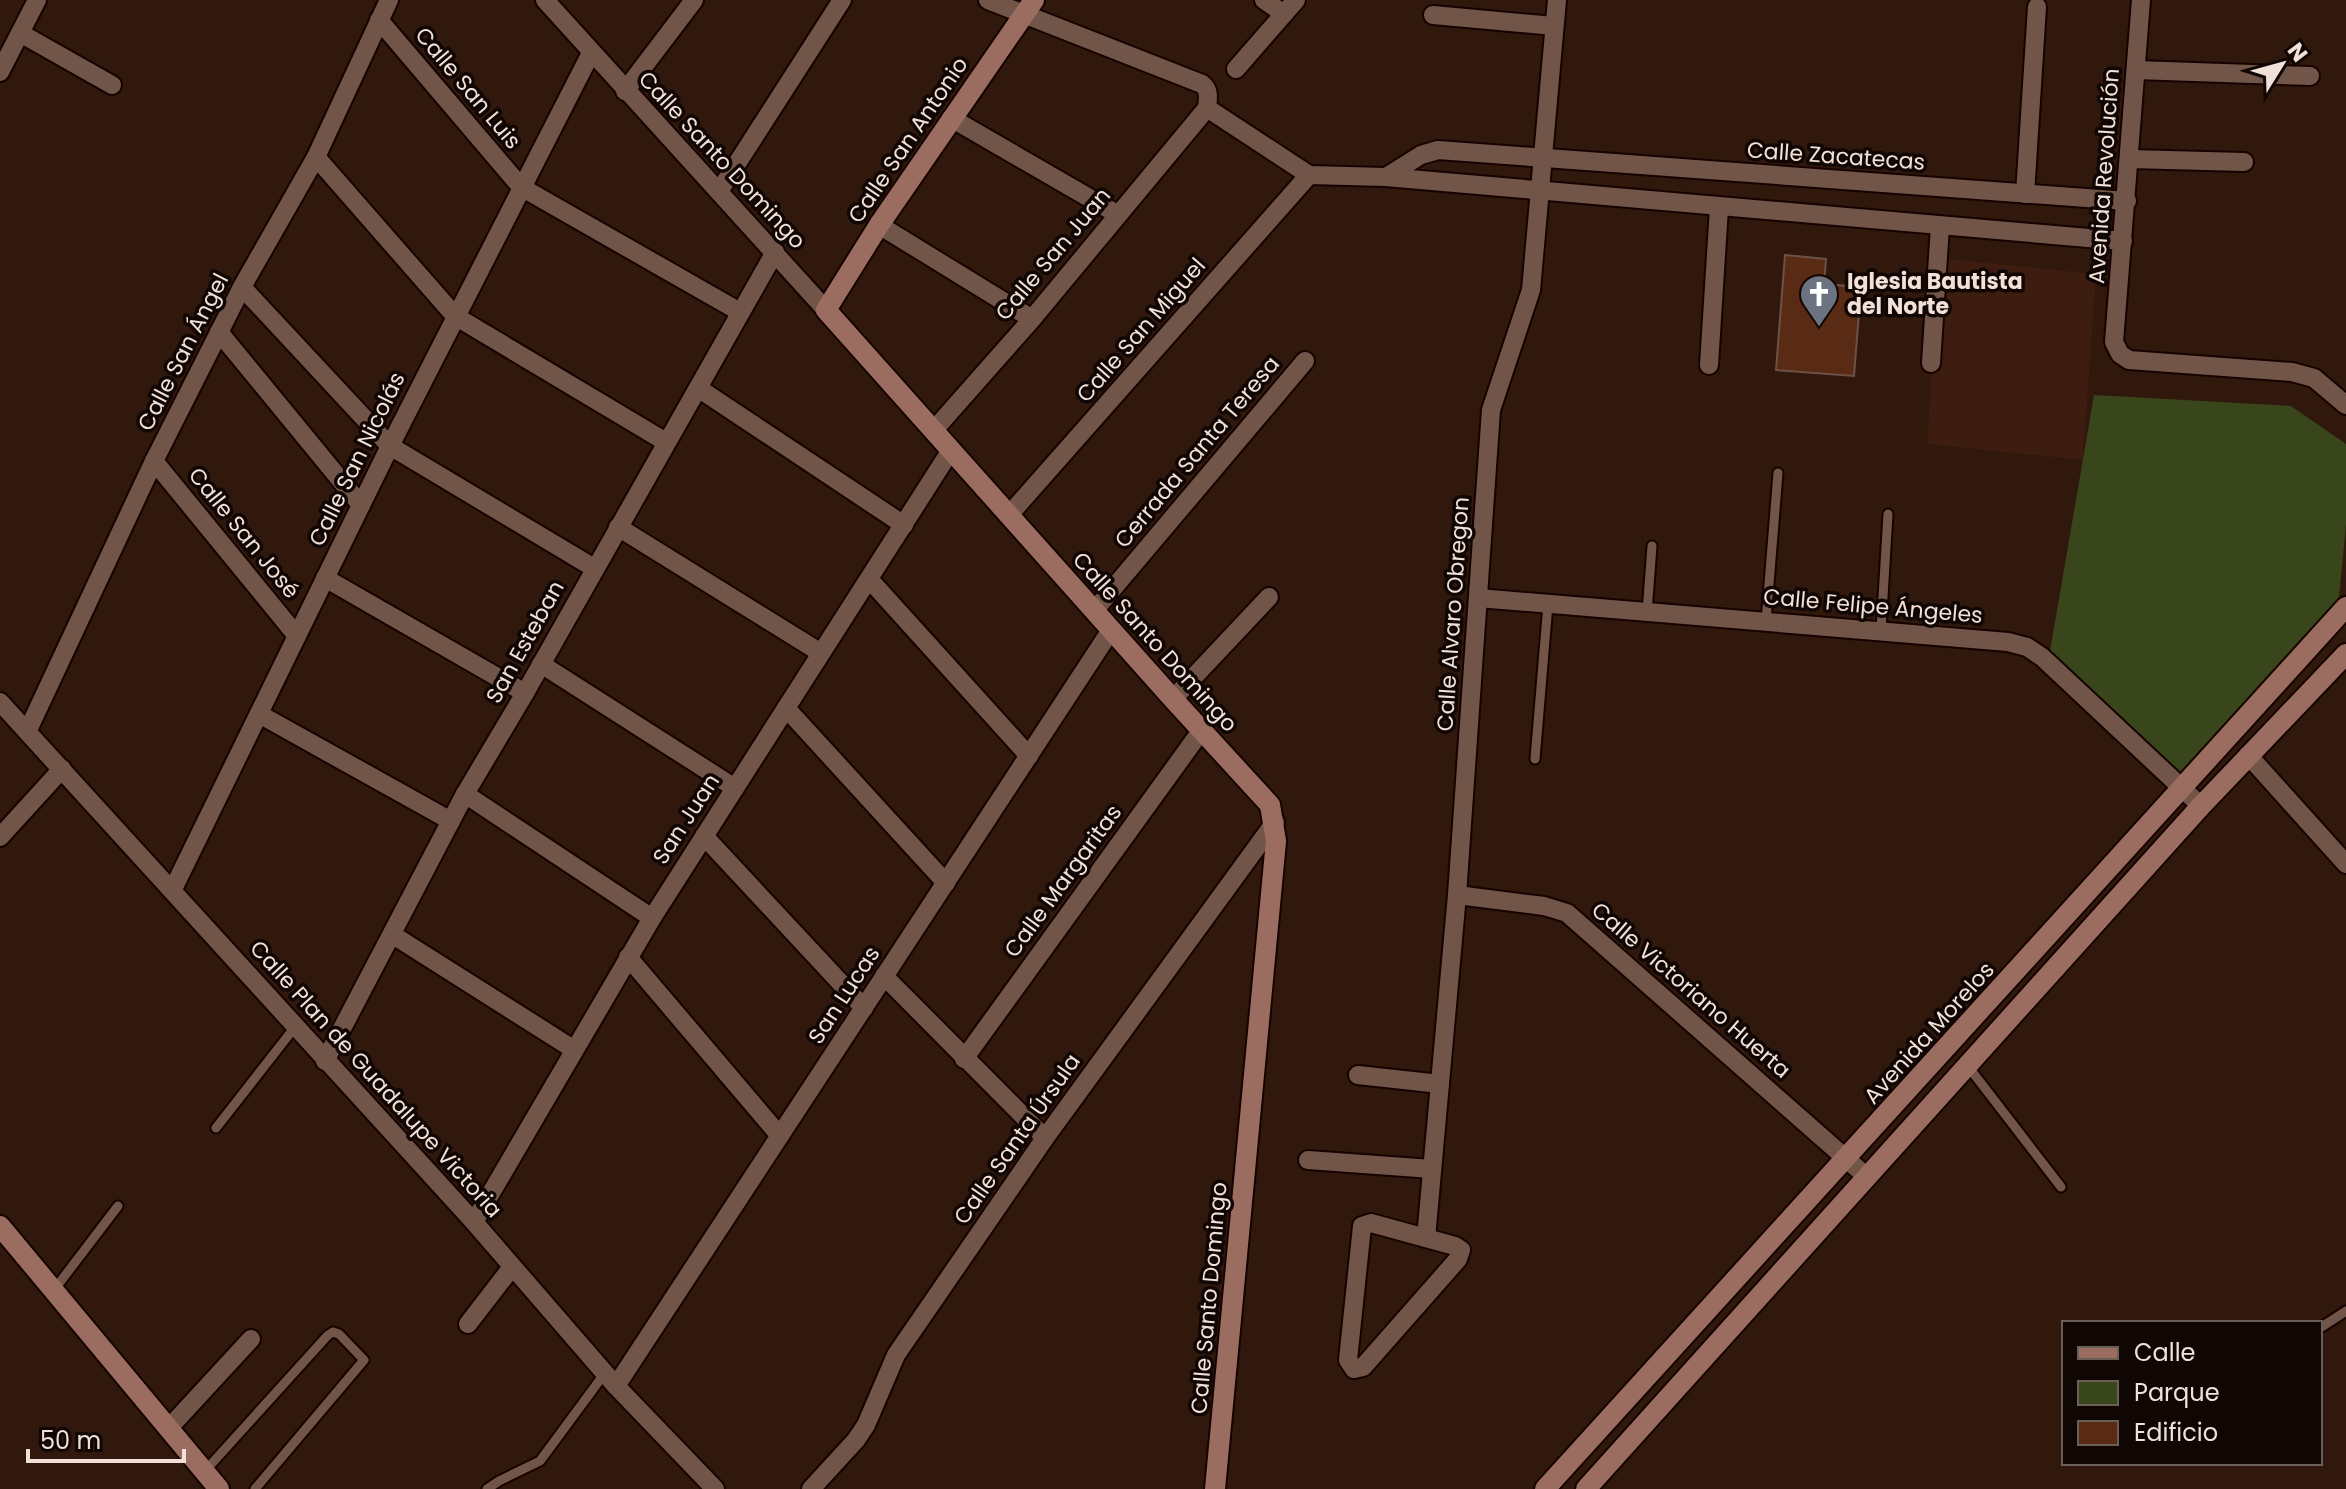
<svg xmlns="http://www.w3.org/2000/svg" width="2346" height="1489" viewBox="0 0 2346 1489" font-family="Poppins,sans-serif">
<rect width="100%" height="100%" fill="#30180d"/>
<path fill="#3c1d10" d="M1939,258l157,16 -13,186 -156,-16z"/>
<path fill="#39451b" d="M2094,395l197,11 55,38v81l-8,83 -157,167 -132,-118z"/>
<path fill="#592a14" stroke="#6d5145" stroke-width="2" d="M1785,255l41,4 -2,25 37,3 -7,89 -78,-6z"/>
<g fill="none" stroke-linecap="round" stroke-linejoin="round">
<g stroke="#160300" stroke-width="13">
<g id="service">
<path d="M1647,612l5,-66"/>
<path d="M1766,621l12,-148"/>
<path d="M1881,630l7,-116"/>
<path d="M1535,759l13,-155"/>
<path d="M1967,1065l94,122"/>
<path d="M216,1128l79,-101"/>
<path d="M54,1290l64,-84"/>
<path d="M2320,1328l26,-17"/>
<path d="M205,1471l123,-136 5,-3 6,2 25,26 -109,129"/>
<path d="M487,1489l12,-8 41,-20 65,-88"/>
</g>
</g>
<g stroke="#160300" stroke-width="22">
<g id="minor">
<path d="M545,0l281,310"/>
<path d="M988,0l214,84c8,6 6,15 5,24l102,67 77,2 737,64"/>
<path d="M1264,0l20,14"/>
<path d="M2141,0l-27,342 6,12 9,6 163,12 22,6 32,27"/>
<path d="M1433,15l121,11"/>
<path d="M379,20l142,167 219,125"/>
<path d="M20,33l92,52"/>
<path d="M1236,69l60,-69"/>
<path d="M2136,70l174,6"/>
<path d="M0,72l37,-72"/>
<path d="M625,91l69,-91"/>
<path d="M951,118l166,96"/>
<path d="M316,157l139,159 211,126"/>
<path d="M2130,159l114,3"/>
<path d="M1386,177l35,-22 17,-5 689,51"/>
<path d="M720,190l122,-190"/>
<path d="M2025,194l12,-187"/>
<path d="M879,225l153,94"/>
<path d="M242,287l148,159 204,122"/>
<path d="M219,332l142,173"/>
<path d="M1931,363l9,-137"/>
<path d="M1709,365l10,-157"/>
<path d="M698,388l206,137"/>
<path d="M934,430l98,-111 175,-211"/>
<path d="M154,461l143,175"/>
<path d="M1009,515l300,-340"/>
<path d="M618,527l203,126"/>
<path d="M325,578l200,115"/>
<path d="M869,579l160,177"/>
<path d="M1478,598l530,44 19,5 15,10 159,149"/>
<path d="M1094,611l211,-250"/>
<path d="M541,664l194,124"/>
<path d="M1173,699l96,-102"/>
<path d="M0,702l474,520 142,164 99,103"/>
<path d="M786,708l160,175"/>
<path d="M259,714l192,107"/>
<path d="M28,730l126,-269 88,-174 74,-130 73,-157"/>
<path d="M2248,755l98,109"/>
<path d="M465,794l187,124"/>
<path d="M704,836l160,172"/>
<path d="M0,837l62,-68"/>
<path d="M173,889l217,-443 201,-393"/>
<path d="M1457,895l87,11 23,7 300,264"/>
<path d="M393,935l180,114"/>
<path d="M628,957l152,179"/>
<path d="M884,976l161,162"/>
<path d="M964,1059l237,-328"/>
<path d="M325,1061l140,-267 60,-101 250,-441"/>
<path d="M1358,1075l82,9"/>
<path d="M1308,1160l124,9"/>
<path d="M474,1222l178,-304 299,-468"/>
<path d="M1371,1223l84,23 6,4 -3,9 -95,108 -9,2 -6,-9 13,-124 1,-10z"/>
<path d="M1426,1238l31,-343 34,-485 40,-120 26,-290"/>
<path d="M468,1324l44,-57"/>
<path d="M616,1386l495,-756"/>
<path d="M168,1429l83,-90"/>
<path d="M811,1489l45,-49 10,-15 30,-70 149,-217 230,-316"/>
</g>
</g>
<g stroke="#160300" stroke-width="24">
<g id="secondary">
<path d="M1034,0l-155,225 -53,85 347,389 97,106 6,36 -61,648"/>
<path d="M0,1226l219,263"/>
<path d="M1545,1489l801,-882"/>
<path d="M1586,1489l615,-683 145,-152"/>
</g>
</g>
<use href="#service" stroke="#725549" stroke-width="9"/>
<use href="#minor" stroke="#725549" stroke-width="18"/>
<use href="#secondary" stroke="#9a6d60" stroke-width="20"/>
</g>
<defs>
<g id="church-pin" transform="scale(2)"><path d="M0 17L-7.5 6A9.5 9.5 0 1 1 7.5 6Z" fill="#6b7280" stroke="#100603"/><path d="M-1.2-6h2.4v3.5h3.3v2.4h-3.3V6h-2.4V-.1h-3.3v-2.4h3.3Z" fill="#fff"/></g>
</defs>
<g fill-rule="evenodd">
<use href="#church-pin" x="1819" y="294"/>
</g>
<g text-anchor="middle" dominant-baseline="central" stroke-width="7" stroke-linejoin="round" paint-order="stroke">
<g font-size="22" fill="#f2e1d9" stroke="#100603">
<text transform="translate(468 88) rotate(50)">Calle San Luis</text>
<text transform="translate(908 140) rotate(-56)">Calle San Antonio</text>
<text transform="translate(1836 156) rotate(4)">Calle Zacatecas</text>
<text transform="translate(722 160) rotate(47)">Calle Santo Domingo</text>
<text transform="translate(2104 176) rotate(-86)">Avenida Revolución</text>
<text transform="translate(1053 254) rotate(-50)">Calle San Juan</text>
<text transform="translate(1141 330) rotate(-49)">Calle San Miguel</text>
<text transform="translate(183 352) rotate(-63)">Calle San Ángel</text>
<text transform="translate(1197 452) rotate(-50)">Cerrada Santa Teresa</text>
<text transform="translate(357 459) rotate(-64)">Calle San Nicolás</text>
<text transform="translate(244 533) rotate(51)">Calle San José</text>
<text transform="translate(1873 606) rotate(5)">Calle Felipe Ángeles</text>
<text transform="translate(1453 614) rotate(-86)">Calle Alvaro Obregon</text>
<text transform="translate(525 642) rotate(-61)">San Esteban</text>
<text transform="translate(1155 642) rotate(48)">Calle Santo Domingo</text>
<text transform="translate(686 819) rotate(-57)">San Juan</text>
<text transform="translate(1063 881) rotate(-54)">Calle Margaritas</text>
<text transform="translate(1691 990) rotate(41)">Calle Victoriano Huerta</text>
<text transform="translate(844 995) rotate(-57)">San Lucas</text>
<text transform="translate(1929 1033) rotate(-48)">Avenida Morelos</text>
<text transform="translate(376 1079) rotate(48)">Calle Plan de Guadalupe Victoria</text>
<text transform="translate(1017 1139) rotate(-55)">Calle Santa Úrsula</text>
<text transform="translate(1209 1298) rotate(-85)">Calle Santo Domingo</text>
</g>
<g font-size="22" font-weight="bold" fill="#f2e1d9" stroke="#100603" text-anchor="start">
<text x="1847" y="281">Iglesia Bautista<tspan x="1847" dy="25">del Norte</tspan></text>
</g>
</g>
<rect x="2062" y="1321" width="260" height="144" fill="#100603" stroke="#6a5e59" stroke-width="2"/>
<rect x="2078" y="1347" width="40" height="12" fill="#9a6d60" stroke="#6a5e59" stroke-width="2"/>
<text x="2134" y="1361" font-size="24" fill="#f2e1d9">Calle</text>
<rect x="2078" y="1381" width="40" height="24" fill="#39451b" stroke="#6a5e59" stroke-width="2"/>
<text x="2134" y="1401" font-size="24" fill="#f2e1d9">Parque</text>
<rect x="2078" y="1421" width="40" height="24" fill="#592a14" stroke="#6a5e59" stroke-width="2"/>
<text x="2134" y="1441" font-size="24" fill="#f2e1d9">Edificio</text>
<g transform="translate(2282 64) rotate(53)" stroke="#100603" stroke-width="6" paint-order="stroke">
<path d="M0-6L14 30L0 20L-14 30Z" fill="#f2e1d9"/>
<text y="-12" font-size="22" font-weight="bold" text-anchor="middle" fill="#f2e1d9">N</text>
</g>
<path d="M28 1449v12h156v-12" fill="none" stroke="#f2e1d9" stroke-width="4"/>
<text x="40" y="1449" font-size="24" fill="#f2e1d9" stroke="#100603" stroke-width="6" paint-order="stroke">50 m</text>
</svg>
